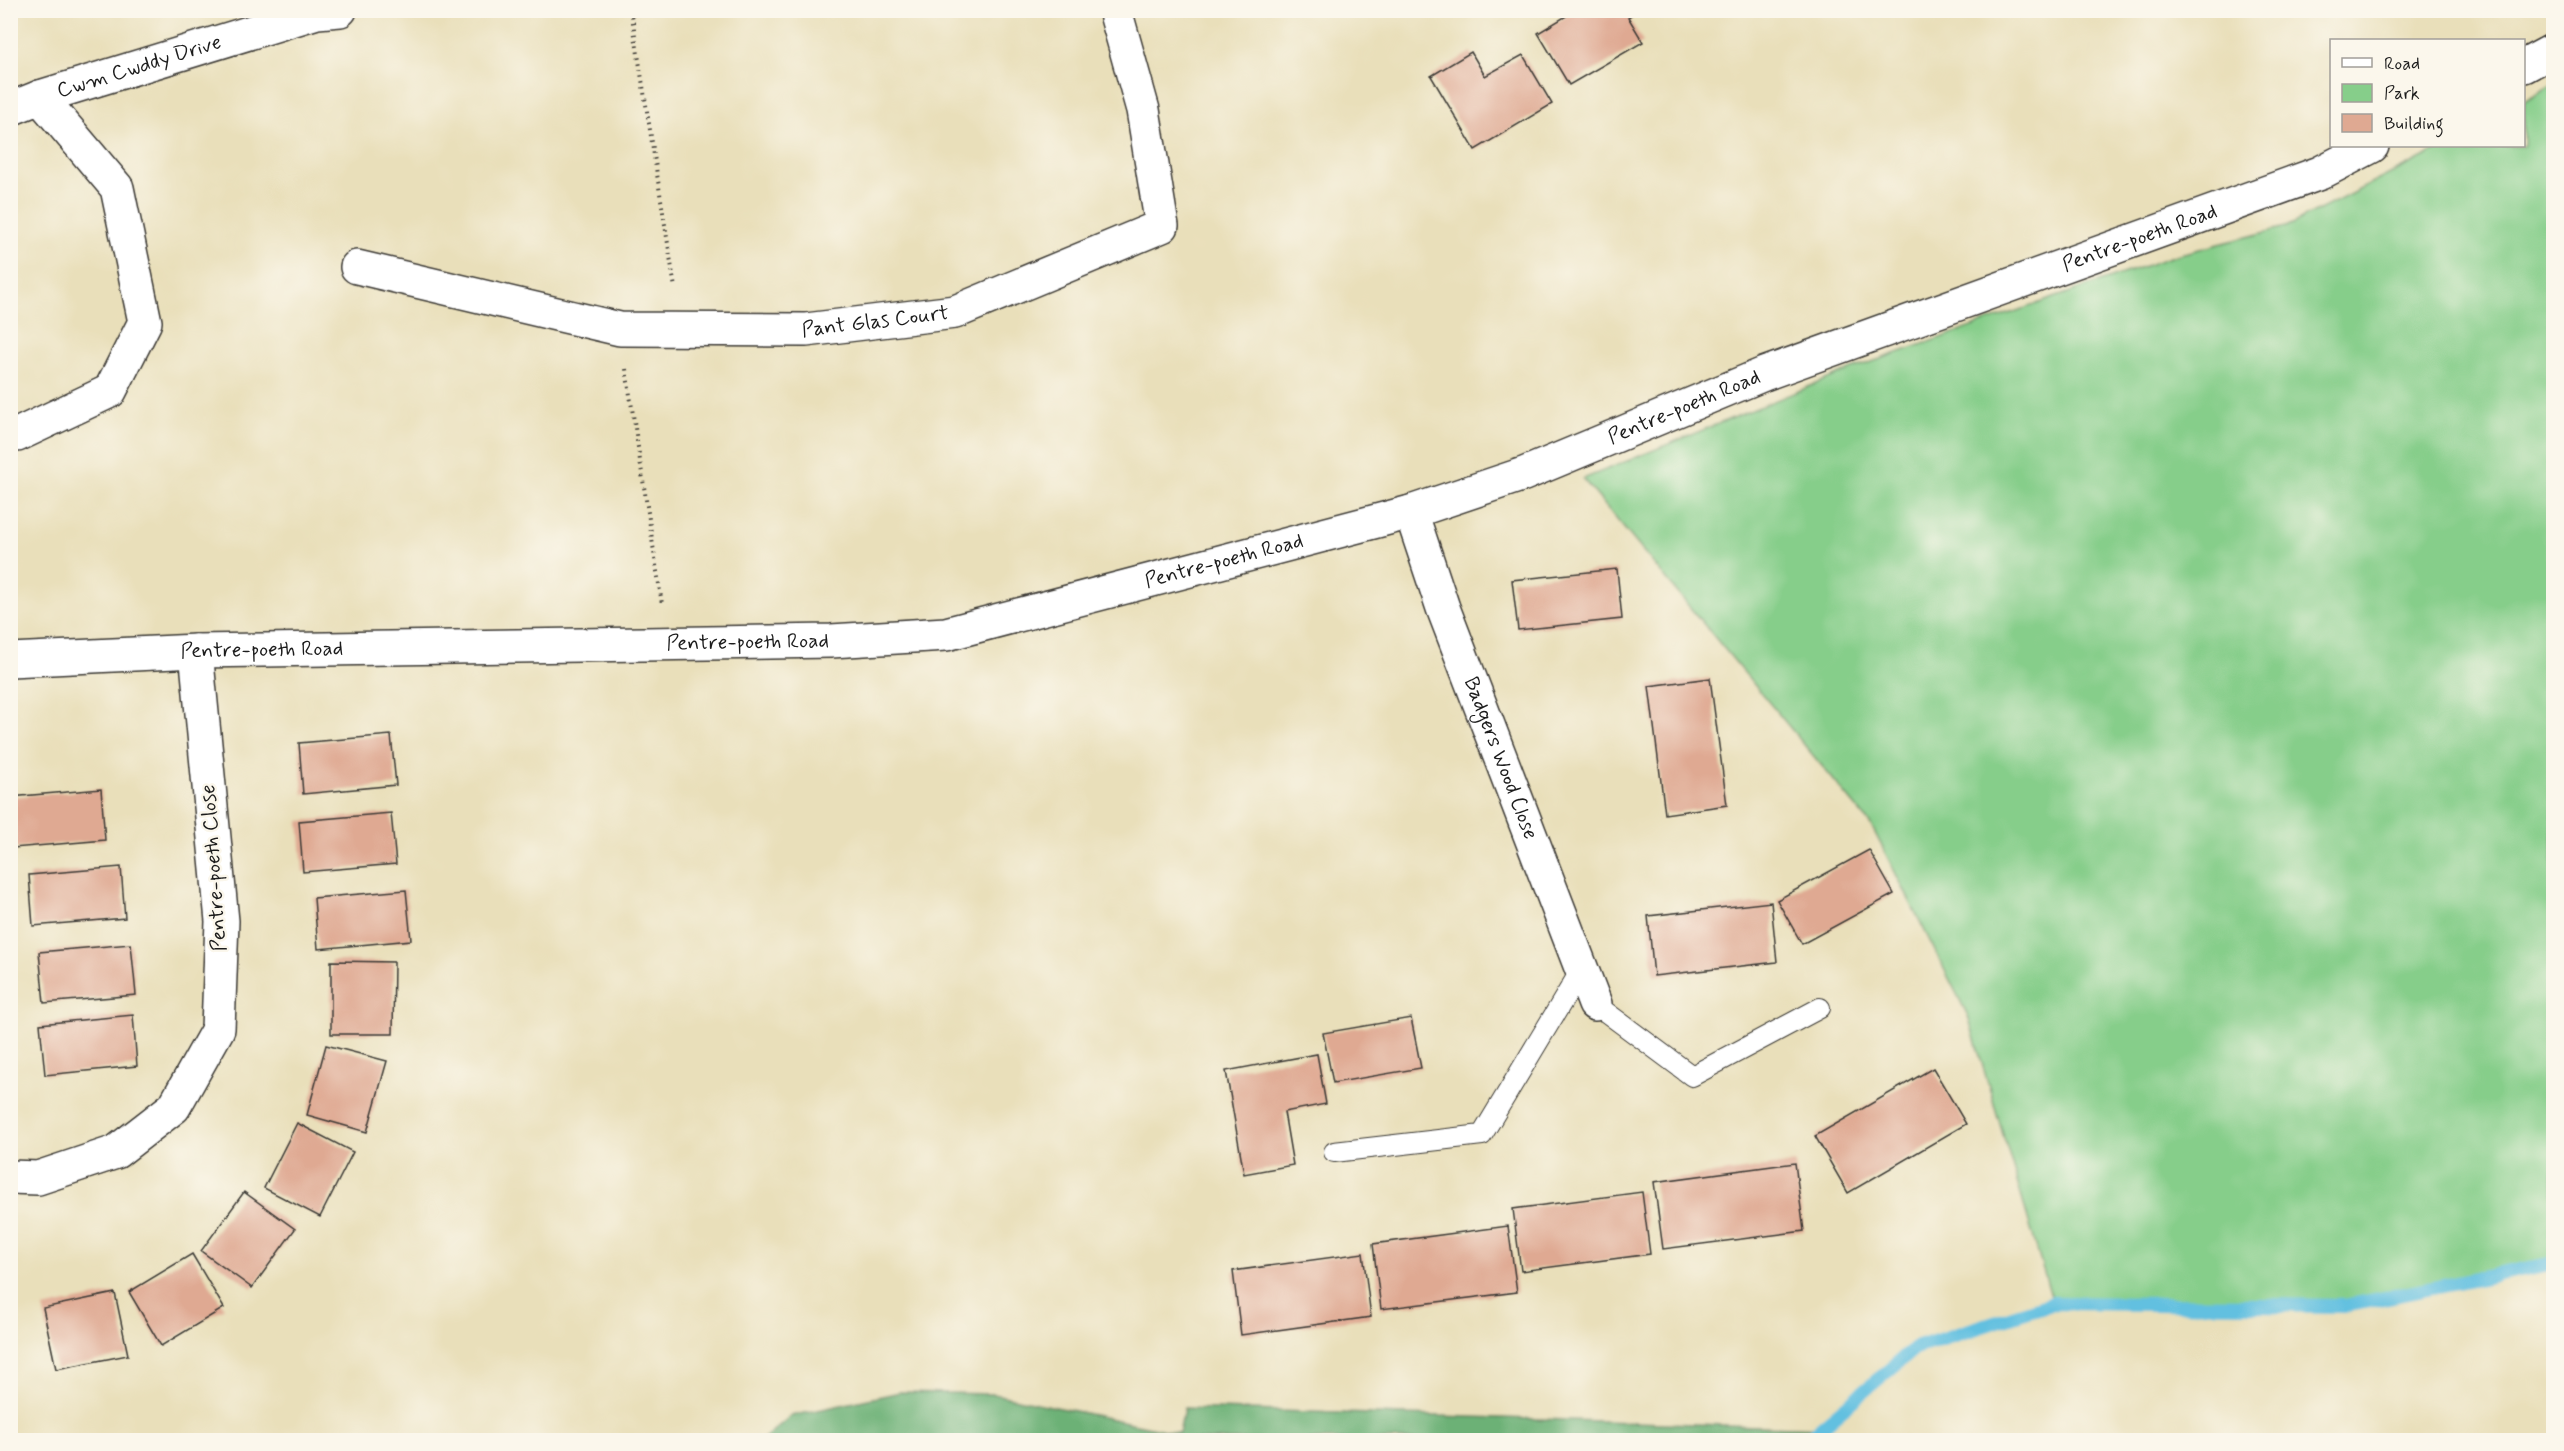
<svg xmlns="http://www.w3.org/2000/svg" width="2564" height="1451" viewBox="0 0 2564 1451" font-family="Mynerve,sans-serif">
<rect width="100%" height="100%" fill="#fbf7ec"/>
<filter id="ink" filterUnits="userSpaceOnUse"><feTurbulence type="fractalNoise" baseFrequency=".0167" numOctaves="2"/><feDisplacementMap in="SourceGraphic" scale="12" xChannelSelector="R" yChannelSelector="G"/><feConvolveMatrix kernelMatrix="1 2 1 2 8 2 1 2 1" color-interpolation-filters="sRGB"/></filter>
<filter id="wash" filterUnits="userSpaceOnUse"><feTurbulence type="fractalNoise" baseFrequency=".008" numOctaves="4" result="noise"/><feDisplacementMap in="SourceGraphic" scale="24" xChannelSelector="R" yChannelSelector="G"/><feGaussianBlur stdDeviation="1.35" result="paint"/><feColorMatrix in="noise" values="0 0 0 0 0 0 0 0 0 0 0 0 0 0 0 0 0 1.4 0 .05"/><feComposite in="paint" operator="in"/></filter>
<g filter="url(#wash)">
<rect width="100%" height="100%" fill="#e9dfba"/>
<path fill="#86ce8a" stroke="#517553" stroke-width="1.5" d="M2553,84v1179l-208,43 -292,-3 -85,-287 -97,-191 -288,-346 269,-110 324,-114 110,-28 159,-81h79v-45z"/>
<path fill="#6cb176" stroke="#446649" stroke-width="1.5" d="M900,1392l94,2 185,39 5,-25 639,20v12h-1061l29,-24z"/>
<g fill="none" stroke-linecap="round" stroke-linejoin="round">
<path stroke="#62c0e0" stroke-width="14" d="M1806,1440l109,-92 138,-45 292,3 209,-43"/>
</g>
<g id="blocks">
<g fill="#dfa992">
<path d="M1572,10h67l-11,7 15,25 -74,43 -31,-52 35,-21z"/>
<path d="M1471,52l14,24 38,-21 29,49 -77,46 -44,-74z"/>
<path d="M1617,569l5,50 -104,11 -6,-50z"/>
<path d="M1710,678l17,127 -62,9 -16,-128z"/>
<path d="M391,735l5,50 -93,9 -4,-51z"/>
<path d="M101,789l4,51 -92,8 -3,-51z"/>
<path d="M391,813l5,51 -93,8 -4,-51z"/>
<path d="M1869,850l25,44 -92,50 -25,-44z"/>
<path d="M121,867l4,51 -92,8 -4,-51z"/>
<path d="M406,890l5,50 -93,9 -4,-51z"/>
<path d="M1771,902l6,60 -123,14 -6,-60z"/>
<path d="M131,944l5,51 -92,8 -5,-51z"/>
<path d="M331,961l63,1 -1,72h-62z"/>
<path d="M133,1015l4,51 -92,9 -5,-51z"/>
<path d="M1411,1018l10,50 -88,15 -10,-50z"/>
<path d="M326,1045l61,16 -20,71 -60,-17z"/>
<path d="M1317,1054l9,50 -42,8 9,53 -49,9 -18,-103z"/>
<path d="M1933,1068l33,56 -118,69 -33,-57z"/>
<path d="M297,1123l56,29 -33,65 -56,-29z"/>
<path d="M1795,1163l9,68 -141,18 -9,-67z"/>
<path d="M244,1192l51,37 -43,59 -51,-37z"/>
<path d="M1642,1192l8,62 -129,17 -8,-62z"/>
<path d="M1508,1226l9,66 -136,17 -8,-65z"/>
<path d="M1363,1253l8,64 -130,18 -8,-64z"/>
<path d="M192,1254l32,54 -63,38 -32,-54z"/>
<path d="M115,1293l13,62 -72,14 -13,-61z"/>
</g>
</g>
</g>
<g filter="url(#ink)">
<use href="#blocks" fill-opacity="0" stroke="#3b3934" stroke-width="1.5"/>
<g fill="none" stroke-linecap="round" stroke-linejoin="round">
<g stroke="#3b3934" stroke-width="22">
<g id="lane">
<path d="M1595,1004l97,72 128,-68"/>
<path d="M1334,1152l148,-17 101,-168"/>
</g>
</g>
<g stroke="#3b3934" stroke-width="36">
<g id="street">
<path id="s1" d="M10,109l30,-12 277,-85 23,-2"/>
<path id="s2" d="M357,267l263,62 186,1 149,-18 207,-86 -19,-116 -28,-100"/>
<path d="M10,436l7,-1 93,-44 35,-69 -28,-134 -77,-91"/>
<path id="s3" d="M1411,512l32,96 152,396"/>
<path d="M10,1177l28,1 78,-26 58,-45 44,-78 4,-108 -26,-270"/>
</g>
</g>
<g stroke="#3b3934" stroke-width="36">
<g id="secondary">
<path d="M2524,66l30,-16"/>
<path id="s4" d="M10,660l186,-9 635,-10 115,-7 465,-122 113,-38 240,-100 556,-201 52,-27"/>
</g>
</g>
<g stroke="#3b3934" stroke-width="4" stroke-dasharray="1.5 4.5" stroke-linecap="butt">
<path d="M631,10l44,278"/>
<path d="M626,369l36,235"/>
</g>
<use href="#lane" stroke="#fff" stroke-width="20"/>
<use href="#street" stroke="#fff" stroke-width="33"/>
<use href="#secondary" stroke="#fff" stroke-width="33"/>
</g>
</g>
<g text-anchor="middle" dominant-baseline="central" stroke-width="5" stroke-linejoin="round" paint-order="stroke">
<g font-size="21" fill="#1c1c1c" stroke="#fbf7ec">
<text stroke="none"><textPath href="#s1" startOffset="136">Cwm Cwddy Drive</textPath></text>
<text stroke="none"><textPath href="#s4" startOffset="2196">Pentre-poeth Road</textPath></text>
<text stroke="none"><textPath href="#s2" startOffset="526">Pant Glas Court</textPath></text>
<text stroke="none"><textPath href="#s4" startOffset="1710">Pentre-poeth Road</textPath></text>
<text stroke="none"><textPath href="#s4" startOffset="1224">Pentre-poeth Road</textPath></text>
<text stroke="none"><textPath href="#s4" startOffset="738">Pentre-poeth Road</textPath></text>
<text stroke="none"><textPath href="#s4" startOffset="252">Pentre-poeth Road</textPath></text>
<text stroke="none"><textPath href="#s3" startOffset="262">Badgers Wood Close</textPath></text>
<text transform="translate(214 868) rotate(-94)">Pentre-poeth Close</text>
</g>
</g>
<rect width="2564" height="1451" fill="none" stroke="#fbf7ec" stroke-width="36"/>
<rect x="2330" y="39" width="195" height="108" fill="#fbf7ec" stroke="#a29f99" stroke-width="1.5"/>
<rect x="2342" y="58" width="30" height="9" fill="#ffffff" stroke="#a29f99" stroke-width="1.5"/>
<text x="2384" y="69" font-size="18" fill="#1c1c1c">Road</text>
<rect x="2342" y="84" width="30" height="18" fill="#86ce8a" stroke="#a29f99" stroke-width="1.5"/>
<text x="2384" y="99" font-size="18" fill="#1c1c1c">Park</text>
<rect x="2342" y="114" width="30" height="18" fill="#dfa992" stroke="#a29f99" stroke-width="1.5"/>
<text x="2384" y="129" font-size="18" fill="#1c1c1c">Building</text>
</svg>
